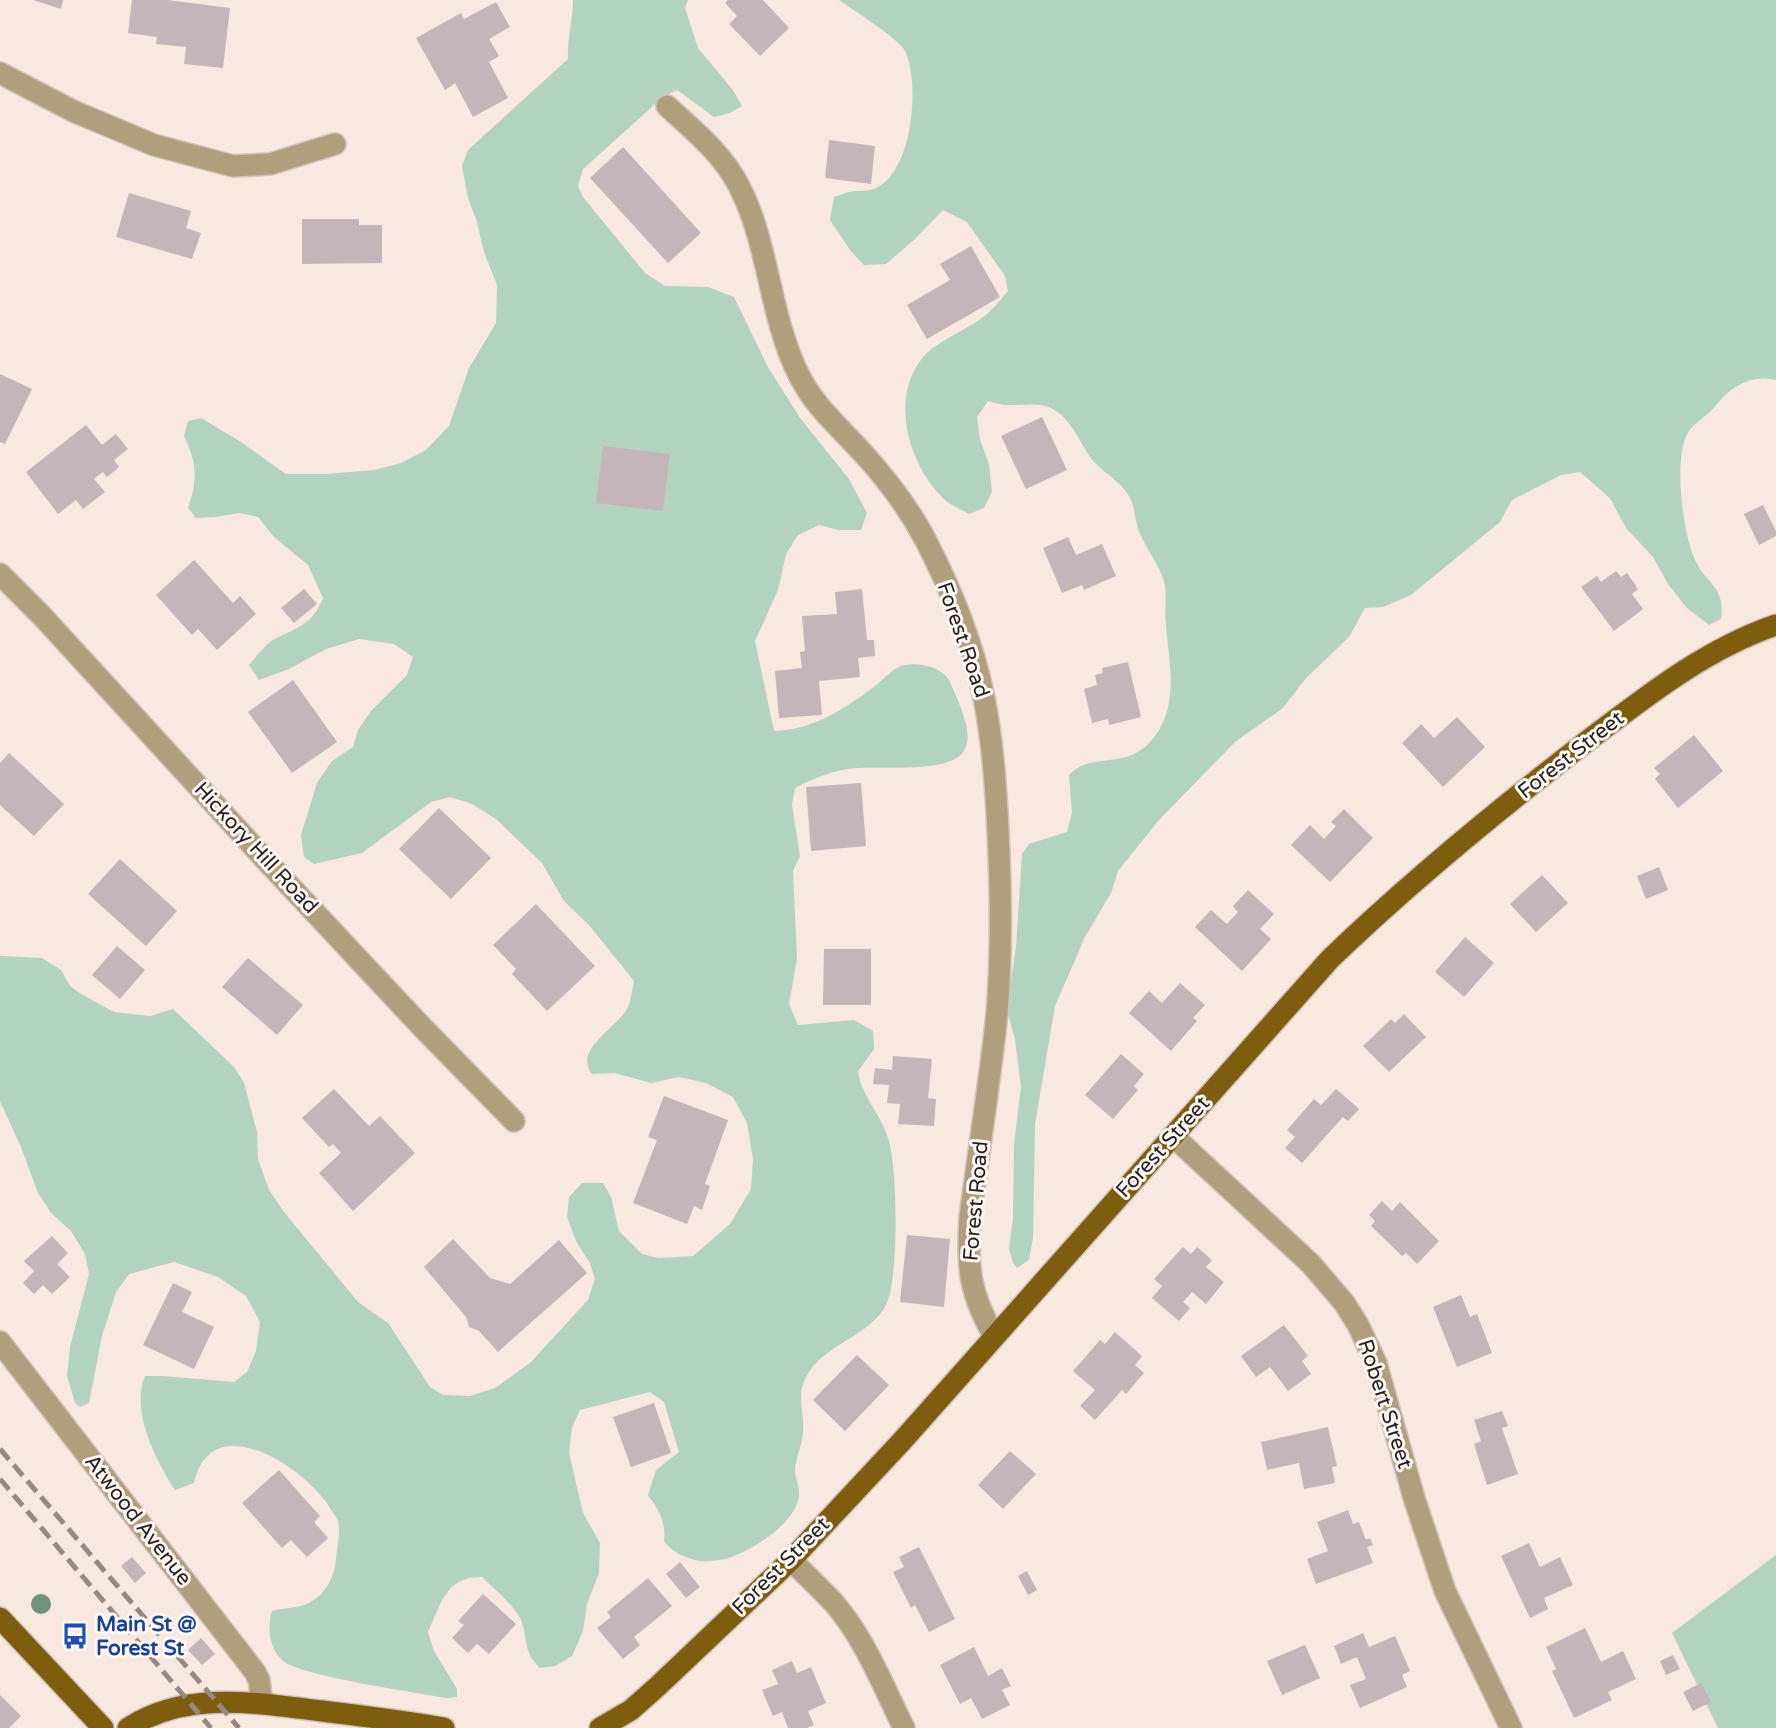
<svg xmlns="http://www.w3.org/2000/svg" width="1776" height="1728" viewBox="0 0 1776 1728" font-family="'Varela Round',sans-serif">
<rect width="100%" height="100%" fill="#f8e8df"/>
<g fill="#b2d3bf">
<path d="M573,0h115l-3,8 13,40 34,41 10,17 -12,7 -16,4 -37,-27 -14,7 -80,72 -5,17 5,11 62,76 20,13 43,1 26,10 34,70 32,51 49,61 18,34 -6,17h-22l-20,-5 -21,10 -12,19 -8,36 -23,51 19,90c38,-1 71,-22 101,-45 8,-6 20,-20 30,-21 16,-3 40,3 46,19 7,18 24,49 13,67 -14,23 -84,15 -108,17 -22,2 -42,10 -61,20l-3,17 8,51 -7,15 4,88 -8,45 9,21 56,-5 19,11 1,18 -16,22c3,25 23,43 30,67 10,30 10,129 1,159 -10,36 -60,44 -80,75 -15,23 -4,37 -6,61 -1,12 -7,24 -8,37 0,8 5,17 4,26 -3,26 -44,53 -68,61 -6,3 -14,3 -21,4 -15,2 -37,-7 -46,-20 2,-19 -5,-31 -16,-46l8,-25 23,-18 -15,-50 -14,-10 -70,18 -8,17 -3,26 14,60 17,30 -1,30 -12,31 -4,27 -11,25 -17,10 -15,2c-19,-18 -11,-32 -20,-50 -9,-16 -25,-28 -38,-41 -36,-1 -41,27 -54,55l6,19 23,38v8l-11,1c-28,-5 -148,-23 -163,-37 -14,-13 -16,-33 -11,-50 12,-3 26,-3 37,-8 16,-8 26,-27 27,-44 1,-11 5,-27 2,-38 -1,-4 -6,-9 -8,-13 -24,-40 -119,-103 -136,-25l-19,7c-19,-30 -45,-79 -30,-114h17l72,6 13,-10 9,-21 4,-29 -14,-26 -28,-19 -44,-15 -45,12 -13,18 -14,44 -13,67 -9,4 -5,-4 -8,-27 3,-29 19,-73 -4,-20 -14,-23 -20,-18 -13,-20 -17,-46 -21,-46v-145l42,2 19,12 9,16 11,8 33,18 36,4 23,-7 61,58 10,16 13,49 1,27 11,31 15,22 74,90 30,21 42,64 13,8 27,1 25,-8 35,-25 58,-63 7,-21 -5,-16 -13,-20 -10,-26 2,-20 13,-14h21l8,14 8,34 23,23 17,4 34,-2 37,-32 21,-35 2,-30 -6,-36 -14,-26 -27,-14 -27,-6 -28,6 -36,-10 -23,1c-19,-24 24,-46 35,-65 4,-7 5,-19 7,-28l-45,-56 -25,-24 -22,-38 -46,-44 -24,-15 -22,-7 -19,5 -69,51 -48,11 -10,-7 -3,-22 16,-52 15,-22 21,-14 5,-17 13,-19 36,-36 6,-18 -19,-13 -35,-5 -33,10 -37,20 -30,11 -10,-15c7,-8 15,-19 24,-25 24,-13 39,-14 50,-42l-15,-33 -34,-28 -16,-20 -18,-4 -25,4 -19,1 -8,-10c10,-30 9,-45 -4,-72l4,-15 13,-3 40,24 45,32h40l48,-4 27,-7 25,-13 23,-24 20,-58 27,-45 1,-38 -13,-33 -7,-30 -9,-24 -6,-32 6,-16 100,-91c-1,-21 5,-38 5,-59z"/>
<path d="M839,0h937v380c-24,-6 -45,6 -60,25 -7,10 -20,16 -27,26 -17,24 -6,106 7,131 12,24 29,24 25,57l-12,6 -22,-17 -19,-24 -15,-27 -27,-29 -16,-30 -30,-26 -19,3 -49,25 -12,22 -89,73 -28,12 -18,1 -16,29 -43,41 -23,30 -48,34 -76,78 -41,51 -7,22 -26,44 -30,69 -20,118 -2,114 -4,22 -12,8 -4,-5 -4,-14 4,-31 1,-74 7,-57 -6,-47 -8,-31 9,-62 6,-93 7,-10 38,-12 5,-20 -3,-37c25,-27 62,1 90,-45 19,-32 10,-69 7,-104 -2,-15 2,-34 -3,-48 -6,-16 -18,-31 -24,-47 -4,-10 -4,-22 -8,-31 -8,-18 -25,-25 -37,-38 -13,-16 -20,-39 -38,-51 -15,-10 -31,-5 -47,-6 -7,0 -14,-2 -21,-4l-11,16 3,23 9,24 3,28 -8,16 -15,6c-9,-5 -20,-9 -27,-17 -34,-34 -53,-101 -18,-141 11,-13 43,-27 58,-38 10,-7 18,-18 26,-27l-3,-15 -38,-54 -24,-12 -29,30 -28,24 -22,1 -14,-15 -20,-30 4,-23c5,-1 10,-4 15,-5 8,-2 19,0 27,-4 37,-17 45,-107 28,-139 -6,-10 -52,-40 -65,-49z"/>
<path d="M1776,1555v173h-58l-46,-95z"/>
</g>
<g fill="#c5b5bb">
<path d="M33,0h30l-2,9z"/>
<path d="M132,0h35l63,8 -7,60 -39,-4 2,-17 -30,-3 1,-7 -29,-4z"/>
<path d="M728,0h35l26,28 -29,28 -31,-32 8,-8 -12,-13z"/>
<path d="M496,2l14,25 -21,12 10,17 -10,6 19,36 -35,19 -18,-34 -10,7 -29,-52 45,-25 3,6z"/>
<path d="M829,140l46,6 -4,38 -46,-6z"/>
<path d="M623,147l78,86 -33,30 -78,-85z"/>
<path d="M129,193l62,18 -5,17 15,5 -9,26 -76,-22z"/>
<path d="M302,219h57v6h23v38l-80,1z"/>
<path d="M971,246l29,51 -73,42 -20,-34 43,-25 -10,-16z"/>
<path d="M0,374l32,15 -27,55 -5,-2z"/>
<path d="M1042,417l25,53 -41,19 -25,-53z"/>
<path d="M86,425l16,20 14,-11 12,15 -14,11 5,7 -12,10 -4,-5 -9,7 11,13 -22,17 -7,-9 -18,14 -32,-42z"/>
<path d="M603,446l67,8 -7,57 -67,-8z"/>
<path d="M1763,505l13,26v5l-17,9 -15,-31z"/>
<path d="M1068,537l8,18 26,-11 14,32 -32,14 -2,-5 -20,8 -19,-45z"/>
<path d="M194,560l39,43 7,-7 16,18 -39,36 -19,-21 -6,6 -36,-40z"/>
<path d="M1616,571l5,6 6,-4 11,16 -6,5 11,15 -29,22 -33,-44 16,-11 4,6z"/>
<path d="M304,589l13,15 -23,19 -13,-15z"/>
<path d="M862,589l5,51h7l1,16 -17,2 2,19 -41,4 3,34 -43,3 -4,-47 27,-3 -2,-16 5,-1 -3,-35 35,-2 -2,-22z"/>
<path d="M1128,662l13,55 -32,8 -1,-6 -16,4 -8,-34 13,-4 -2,-10 8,-2 -1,-5z"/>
<path d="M293,680l44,62 -45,31 -44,-61z"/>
<path d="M1457,717l28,30 -42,40 -41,-44 19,-19 13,14z"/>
<path d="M1694,735l29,36 -45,37 -23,-29 5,-5 -6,-6z"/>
<path d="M9,753l55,51 -30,32 -34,-31v-42z"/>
<path d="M861,783l5,63 -55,5 -5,-64z"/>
<path d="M439,808l52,50 -40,41 -52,-50z"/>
<path d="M1344,809l29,29 -43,44 -39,-37 19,-20 14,14 12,-13 -5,-4z"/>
<path d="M120,859l57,52 -31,35 -58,-52z"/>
<path d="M1659,867l9,23 -22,9 -9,-23z"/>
<path d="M1542,875l26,28 -32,29 -26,-28z"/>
<path d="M1248,890l26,24 -14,15 11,10 -29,32 -47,-44 16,-17 16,14 11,-12 -5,-6z"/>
<path d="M536,904l59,62 -48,45 -35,-37 4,-5 -23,-24z"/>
<path d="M1465,937l29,26 -30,34 -29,-25z"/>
<path d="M117,946l28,24 -25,29 -28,-24z"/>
<path d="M824,949h47v56h-48z"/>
<path d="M248,958l55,47 -26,30 -55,-48z"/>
<path d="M1180,983l25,22 -12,13 4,3 -26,30 -42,-38 20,-22 13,12z"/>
<path d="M1404,1014l22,23 -37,35 -26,-26 28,-27 4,4z"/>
<path d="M1121,1054l23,20 -10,12 4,4 -25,29 -28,-24z"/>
<path d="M893,1056l39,3 -4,39 8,1 -2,27 -36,-2 2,-20 -13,-1 2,-18 -16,-1 2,-16 17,2z"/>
<path d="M334,1089l35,37 11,-10 35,37 -62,58 -34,-38 22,-20 -8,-9 -4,3 -27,-29z"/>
<path d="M1336,1089l23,20 -11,12 -5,-4 -41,46 -17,-15 10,-11 -8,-7 27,-31 7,6z"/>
<path d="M664,1096l64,24 -23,64 5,2 -8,24 -8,-4 -7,18 -54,-21 24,-63 -9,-3z"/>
<path d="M1382,1201l10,10 8,-9 39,39 -22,23 -11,-11 -4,3 -31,-30 4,-5 -6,-6z"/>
<path d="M907,1235l43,4 -6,68 -44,-5z"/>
<path d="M52,1236l16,17 -11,11 13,13 -18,17 -9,-9 -9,9 -11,-11 11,-12 -10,-10z"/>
<path d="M453,1239l37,39 20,6 49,-44 28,33 -89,79 -19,-21 -10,-4 -3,-10 -42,-50z"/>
<path d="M1183,1247l8,7 6,-7 15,13 -6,7 18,15 -18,22 -14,-12 -9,10 7,6 -11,13 -27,-23 10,-12 -8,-7z"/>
<path d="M173,1283l19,9 -10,20 32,15 -20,42 -51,-24z"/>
<path d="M1461,1295l9,22 7,-3 15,39 -35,14 -24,-60z"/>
<path d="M1284,1325l24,31 -6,5 9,13 -23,17 -18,-24 -14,10 -15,-21z"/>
<path d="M1115,1332l27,24 -7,9 9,8 -18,21 -4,-4 -27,30 -15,-14 15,-16 -22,-19 27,-31 5,4z"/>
<path d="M857,1355l32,30 -44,46 -32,-31z"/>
<path d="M654,1403l17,50 -40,14 -18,-50z"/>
<path d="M1502,1411l6,15 -6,2 16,46 -31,11 -13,-41 7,-3 -7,-21z"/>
<path d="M1328,1427l9,39 -5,1 3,16 -31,6 -5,-26 -32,7 -6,-28z"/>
<path d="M1010,1451l26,23 -33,35 -25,-24z"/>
<path d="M279,1470l41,46 -6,6 14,16 -21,19 -16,-17 -9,8 -40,-45z"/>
<path d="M1348,1510l5,14 6,-2 7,18 4,-2 3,7 -6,2 6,16 -57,21 -9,-25 21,-8 -11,-29z"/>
<path d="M1529,1543l11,24 20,-10 13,28 -29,13 4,11 -18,9 -29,-62z"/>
<path d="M919,1547l36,72 -26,13 -14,-27 -4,3 -18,-36 11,-5 -5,-10z"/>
<path d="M132,1557l14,16 -11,10 -14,-17z"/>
<path d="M680,1562l20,25 -14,11 -20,-24z"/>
<path d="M1027,1571l10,19 -9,5 -10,-19z"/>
<path d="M648,1578l24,28 -38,31 6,8 -17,14 -26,-31 14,-11 -4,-5z"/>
<path d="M483,1594l33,30 -27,30 -12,-10 -9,9 -16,-15 12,-13 -6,-4z"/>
<path d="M1585,1628l16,34 22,-11 13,28 -28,13 4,8 -38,18 -22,-47 4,-2 -10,-22z"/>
<path d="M1363,1633l6,14 26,-11 15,35 -8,4 5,12 -47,21 -10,-23 16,-6 -9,-22 -16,7 -7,-18z"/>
<path d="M201,1638l14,16 -13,11 -14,-15z"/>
<path d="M1305,1645l15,33 -38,17 -15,-34z"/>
<path d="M974,1647l14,29 14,-8 9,18 -9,4 8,15 -28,14 -11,-21 -11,6 -20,-39z"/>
<path d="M1673,1655l7,14 -14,6 -6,-14z"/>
<path d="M792,1661l5,12 14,-6 15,36 -18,8 6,14 -7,3h-19l-6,-16 -9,4 -11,-26 16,-6 -6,-14z"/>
<path d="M1701,1683l10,19 -18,9 -10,-19z"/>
<path d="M0,1695l21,21 -12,12h-9z"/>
</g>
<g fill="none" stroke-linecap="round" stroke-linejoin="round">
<g stroke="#d2c4bc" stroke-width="24">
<g id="minor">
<path d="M0,73l73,38 81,34 79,21 37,-2 65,-20"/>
<path d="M667,106c26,24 56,48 72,80 30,58 30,127 58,185 15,33 41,55 64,80 25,27 47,56 64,88 26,50 48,105 59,159 9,44 12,89 14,133 3,60 4,121 -1,182 -7,68 -18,136 -27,204 -3,50 -1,75 24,119"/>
<path d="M0,574l42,42 232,253 148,158 92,94"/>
<path d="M1173,1136l138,128 34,40 13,21 18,38 38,135 31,93 66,137"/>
<path d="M0,1342l255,330 4,8 3,23"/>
<path d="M791,1560c14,14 29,28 43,43 31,36 49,83 70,125"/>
</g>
</g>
<g stroke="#d2c4bc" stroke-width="24">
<g id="major">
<path d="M0,1618l103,110"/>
<path d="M128,1728c59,-38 128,-25 194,-17 41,5 81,10 122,17"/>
<path d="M600,1728l31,-18 27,-24 133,-126 112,-120 427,-481c79,-76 164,-146 252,-214 61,-46 121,-95 194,-120"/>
</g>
</g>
<use href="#minor" stroke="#b19e7c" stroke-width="21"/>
<use href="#major" stroke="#7e5d0f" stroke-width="21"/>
<g stroke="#948983" stroke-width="5" stroke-dasharray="14 7" stroke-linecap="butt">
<path d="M0,1449l239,279"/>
<path d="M0,1479l211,249"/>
</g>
</g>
<circle fill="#70917d" cx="41" cy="1604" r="10"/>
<defs>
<g id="bus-bare" transform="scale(2.1)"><path d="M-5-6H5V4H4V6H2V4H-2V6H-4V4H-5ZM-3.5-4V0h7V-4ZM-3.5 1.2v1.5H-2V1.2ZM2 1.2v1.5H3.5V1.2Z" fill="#1a4fb4" stroke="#fef7f4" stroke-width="2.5" paint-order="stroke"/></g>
</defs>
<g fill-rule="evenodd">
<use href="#bus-bare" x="75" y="1636"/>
</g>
<g text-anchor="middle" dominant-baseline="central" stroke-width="6" stroke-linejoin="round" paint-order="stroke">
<g font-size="21" fill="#241f1c" stroke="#fef7f4">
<text transform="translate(963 640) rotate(71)">Forest Road</text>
<text transform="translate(1571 755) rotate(-38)">Forest Street</text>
<text transform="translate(256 848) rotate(47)">Hickory Hill Road</text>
<text transform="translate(1163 1147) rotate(-48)">Forest Street</text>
<text transform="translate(976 1201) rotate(-85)">Forest Road</text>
<text transform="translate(1385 1404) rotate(72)">Robert Street</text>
<text transform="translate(138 1520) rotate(52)">Atwood Avenue</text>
<text transform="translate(781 1566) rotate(-45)">Forest Street</text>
</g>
<g font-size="21" font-weight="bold" fill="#164399" stroke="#fef7f4" text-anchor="start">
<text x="96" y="1624">Main St @<tspan x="96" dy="24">Forest St</tspan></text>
</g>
</g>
</svg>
